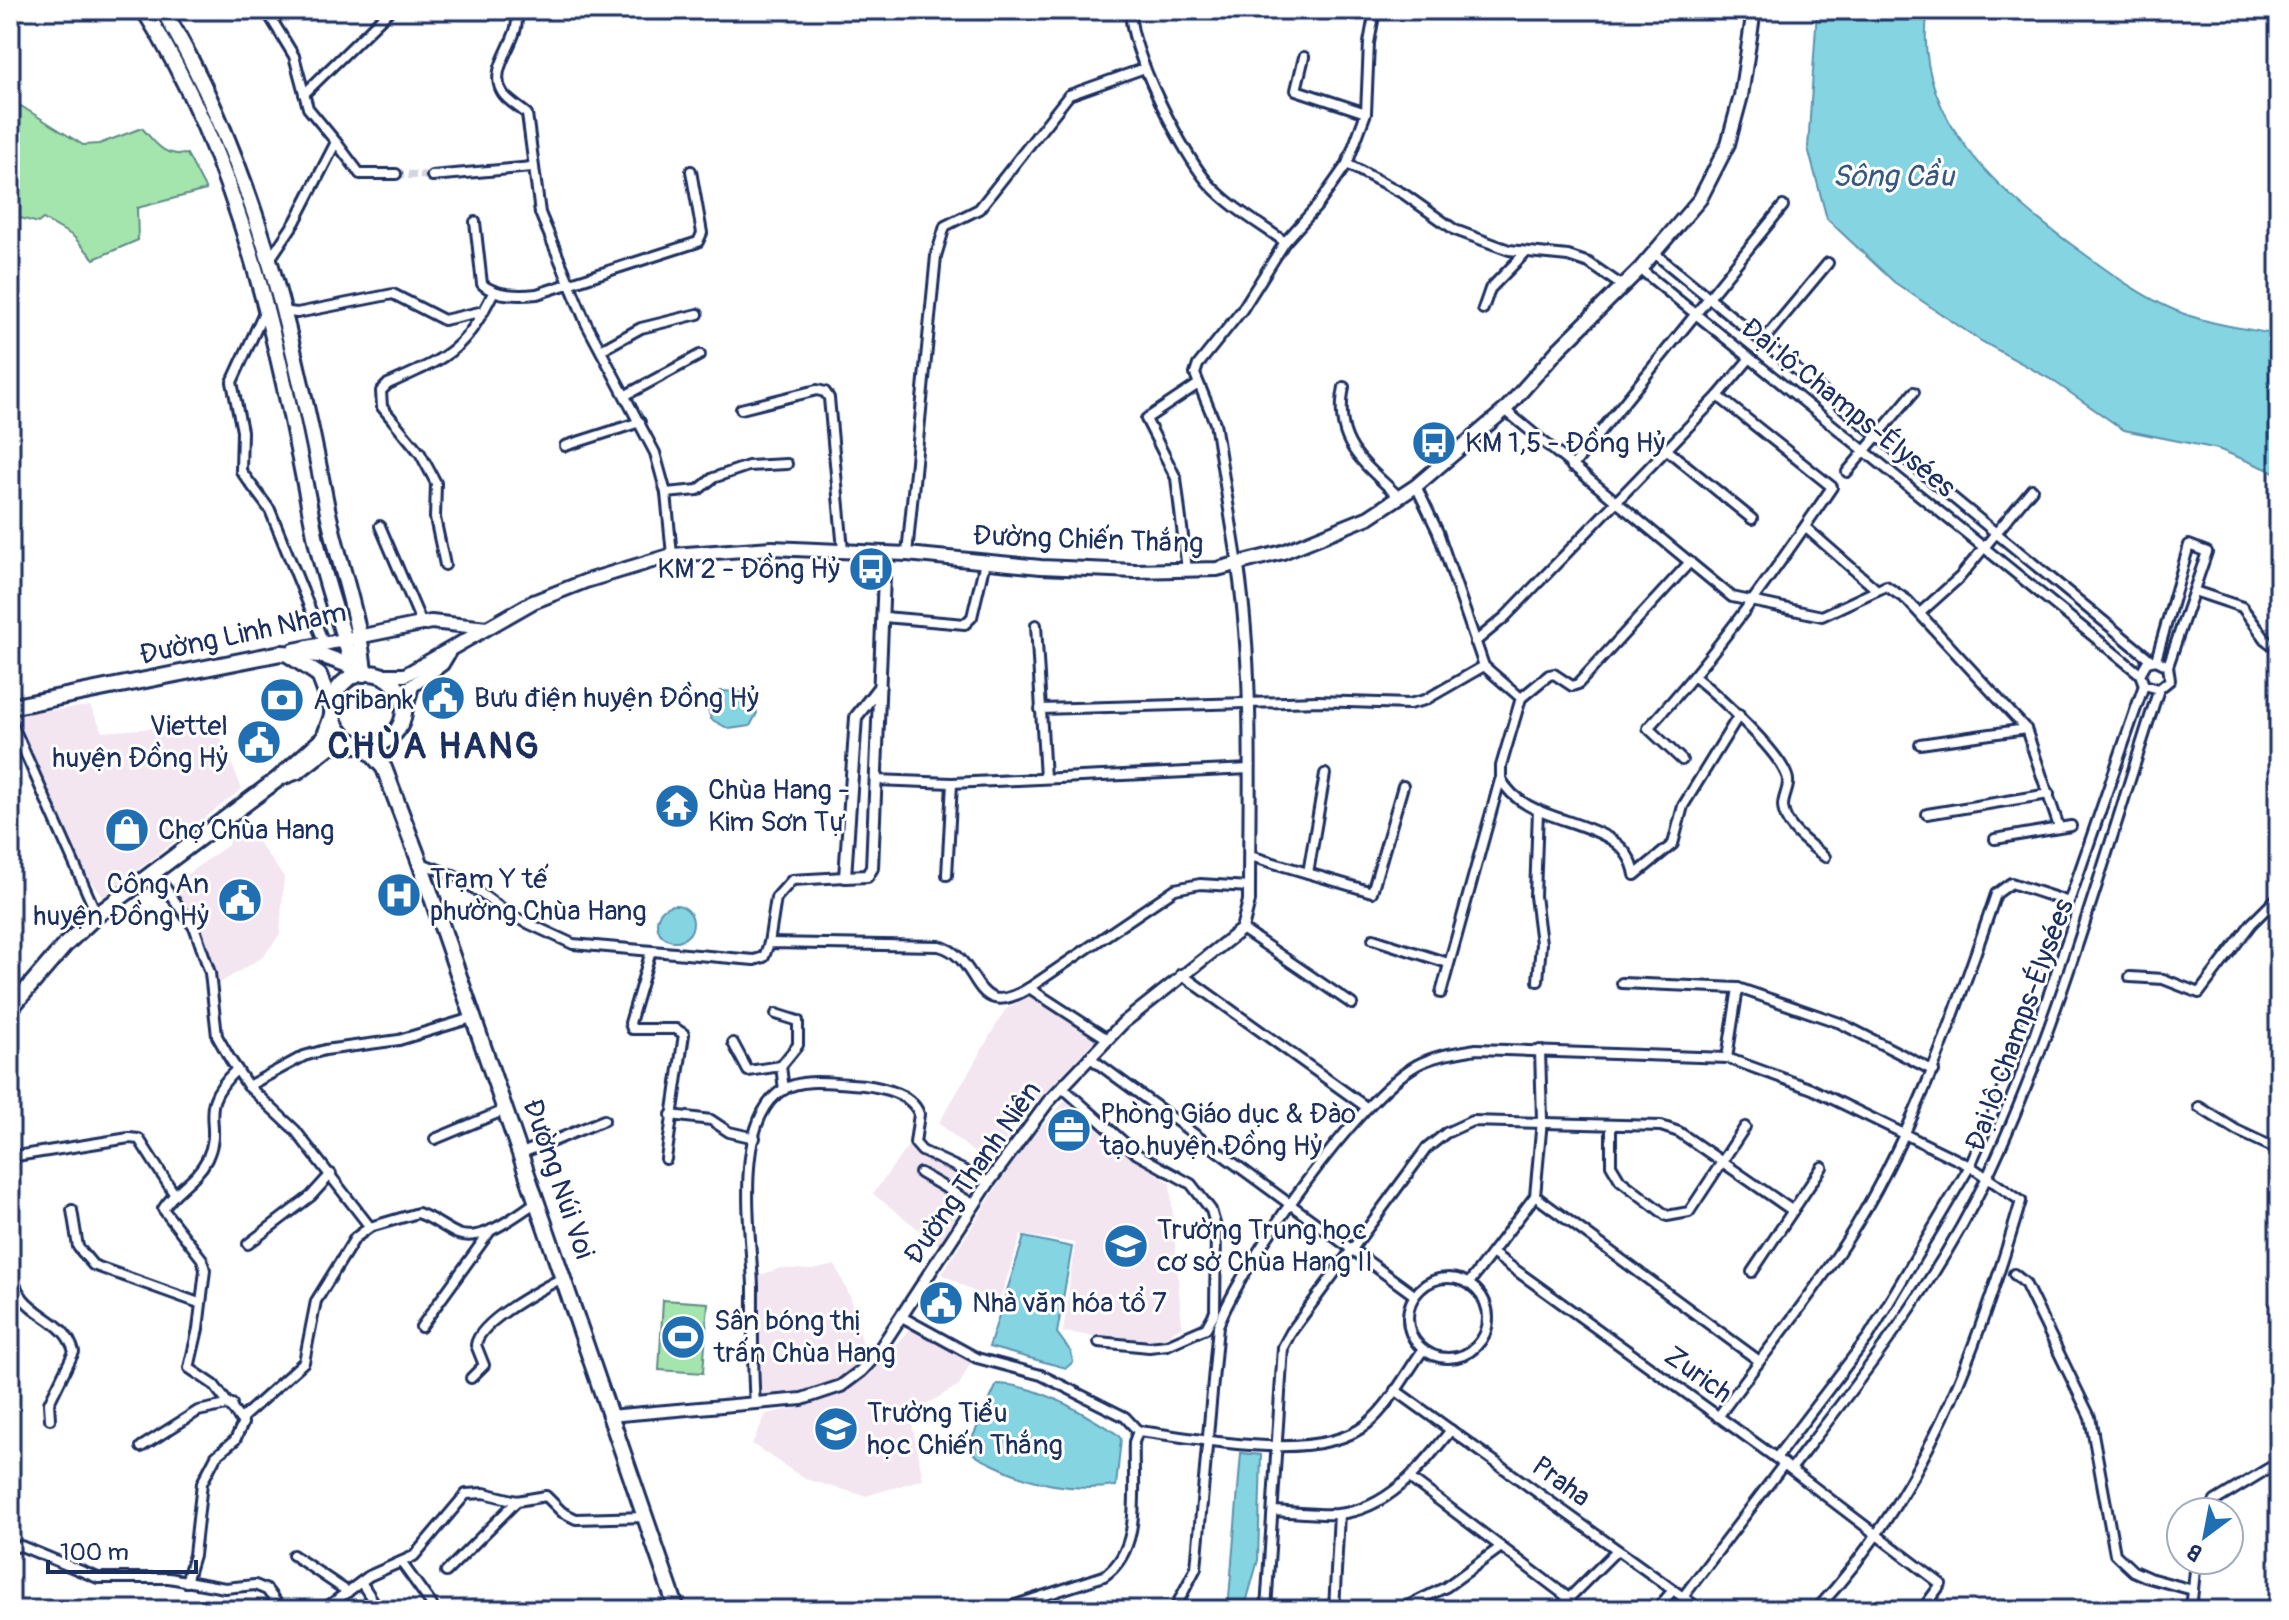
<svg xmlns="http://www.w3.org/2000/svg" width="2289" height="1620" viewBox="0 0 2289 1620" font-family="Pangolin,sans-serif">
<rect width="100%" height="100%" fill="#fff"/>
<filter id="ink" filterUnits="userSpaceOnUse"><feTurbulence type="fractalNoise" baseFrequency=".0125" numOctaves="2"/><feDisplacementMap in="SourceGraphic" scale="16" xChannelSelector="R" yChannelSelector="G"/><feConvolveMatrix kernelMatrix="1 2 1 2 8 2 1 2 1" color-interpolation-filters="sRGB"/></filter>
<g filter="url(#ink)">
<g fill="#f3e6f1">
<path d="M90,706l13,26 112,-9 27,66 -139,108 -19,-26 -68,-152 13,-6z"/>
<path d="M246,826l38,51 -4,57 -17,23 -45,27 -24,-58 -25,-39 59,-42 1,-6z"/>
<path d="M1035,992l61,46 -69,74 -40,52 -48,-41 66,-113z"/>
<path d="M1066,1100l51,47 53,36 12,143 -27,18 -92,-12 12,-89 -54,-8 -23,70 -56,-31 79,-125z"/>
<path d="M910,1143l66,39 -37,63 -66,-51z"/>
<path d="M835,1265l15,31 16,60 -40,33 -68,8 -1,-121 24,-8 31,2z"/>
<path d="M917,1320l60,31 -18,34 -49,29 13,65 -57,17 -61,-17 -53,-35 14,-30 45,-9 45,-21 18,-13z"/>
</g>
<g fill="#a4e5ad" stroke="#608a86" stroke-width="2">
<path d="M21,106l62,39 16,-1 43,-16c15,17 21,28 45,26l19,36 -69,18 1,32 -44,19 -21,-23 -30,-17 -5,4 -28,-8v-97z"/>
<path d="M663,1300l45,3 -5,70 -44,-3z"/>
</g>
<g fill="#85d4e2" stroke="#5b92ad" stroke-width="2">
<path d="M1817,10h111c-18,107 74,185 151,240 30,22 59,44 93,59 33,15 72,19 107,26v139l-61,-25 -94,-19 -72,-50 -71,-39 -87,-59 -67,-63 -19,-71z"/>
<path d="M721,691l18,1 14,6 4,15 -7,13 -21,3 -18,-10 -4,-13 5,-10z"/>
<circle cx="675" cy="923" r="18"/>
<path d="M1024,1237l48,10 -15,86 14,19 2,10 -7,6 -77,-21z"/>
<path d="M997,1384c43,1 84,28 120,50l4,5 -5,47c-45,6 -84,-2 -124,-22 -10,-5 -20,-7 -23,-19z"/>
<path d="M1241,1453l20,2 -3,105 -14,50h-16z"/>
</g>
<g fill="none" stroke-linecap="round" stroke-linejoin="round">
<path stroke="#5b92ad" stroke-width="3" d="M569,1604l13,-3 4,9"/>
<path stroke="#d1d5df" stroke-width="8" stroke-dasharray="8 4" stroke-linecap="butt" d="M396,174l36,2"/>
<g stroke="#1b2f5e" stroke-width="14">
<g id="minor">
<path d="M266,10l28,46 14,52 28,34"/>
<path d="M515,10c11,26 -29,56 -13,82 4,8 17,15 25,22l13,99 46,110 69,130 11,40 6,62"/>
<path d="M1131,10c-5,34 55,151 80,176 21,22 49,38 74,56"/>
<path d="M1304,57l-8,33 70,23"/>
<path d="M304,94l86,-84"/>
<path d="M1347,164l57,30 51,36 54,20 59,6 21,7 32,22"/>
<path d="M432,176l100,-9"/>
<path d="M475,222l7,62c13,12 38,12 55,10l161,-52 4,-9 -11,-62"/>
<path d="M1653,252l498,408"/>
<path d="M268,262l27,-40 41,-80 24,32h36"/>
<path d="M1640,269l500,405"/>
<path d="M1483,309l7,-20 34,-35"/>
<path d="M265,310l-33,72 10,49 -1,40 29,39 54,133"/>
<path d="M282,311l15,2 96,-19 51,26 40,-9"/>
<path d="M1762,342l66,-79"/>
<path d="M601,350l40,-22 57,-14"/>
<path d="M1344,387c-11,56 18,74 55,110"/>
<path d="M626,395l74,-40"/>
<path d="M741,409l76,-19 8,2 4,6 14,152"/>
<path d="M1505,410l227,187 90,19 64,-30 21,14 119,129 33,98"/>
<path d="M565,446l75,-24"/>
<path d="M1666,449l86,70"/>
<path d="M1572,467l211,-261"/>
<path d="M1847,472l67,-80"/>
<path d="M1416,486l22,46 46,134 37,32 -20,68v13c26,52 124,34 134,96l38,-31 10,-38 56,-91"/>
<path d="M666,493l32,-3 15,-12 35,-12 39,-2"/>
<path d="M380,526l42,98"/>
<path d="M1805,527l72,63"/>
<path d="M907,554l29,-298 9,-30 34,-17 90,-114 76,-27"/>
<path d="M445,565l-10,-47 1,-35 -16,-30 -38,-46 -1,-16 7,-7c60,-27 76,-32 106,-93"/>
<path d="M1238,565l-23,-142 -20,-49 3,-9 44,-55 43,-68 33,-37 29,-41 19,-51 3,-70 6,-33"/>
<path d="M1187,570l-11,-92 -30,-59 51,-34"/>
<path d="M2194,591l48,16 25,34 12,9"/>
<path d="M1920,613l40,-36 72,-88"/>
<path d="M884,617l81,7 7,-7 13,-55"/>
<path d="M1036,625l9,153"/>
<path d="M1475,642l30,-25 213,-221 32,-38"/>
<path d="M2156,660l33,-115 18,7 -39,114 2,14 -11,9 -15,-4 -4,-11 7,-12 9,-2 12,6"/>
<path d="M1695,677c22,18 83,73 92,99 4,10 -4,20 -4,30 1,22 27,38 42,51"/>
<path d="M1521,698l28,-23 5,-1 18,12 6,-2 112,-122"/>
<path d="M1040,709l278,-8 91,3 16,-4 59,-34"/>
<path d="M10,719l87,196"/>
<path d="M1920,744l106,-15"/>
<path d="M1682,760l-34,-32c69,-75 127,-157 184,-241l-114,-91"/>
<path d="M876,780l76,3 298,-14"/>
<path d="M1927,814l122,-20"/>
<path d="M1995,839l76,-13"/>
<path d="M1250,856l122,36 31,-106"/>
<path d="M421,863l39,15 50,37 63,29 181,16 10,-3 5,-14 170,3c44,11 31,79 90,42l146,-99 25,-5 49,3"/>
<path d="M154,872l41,57 15,44 7,63 13,23 18,27 47,44 75,97"/>
<path d="M1308,873l17,-99"/>
<path d="M947,875l5,-92"/>
<path d="M1242,929l110,75"/>
<path d="M1373,939l75,24"/>
<path d="M769,943l7,-45 16,-18 53,-3"/>
<path d="M651,951l-21,72 2,6h44l8,5 -18,125"/>
<path d="M1181,974l185,133"/>
<path d="M2130,977l33,2 36,14 52,-69 28,-28"/>
<path d="M1538,981l3,-38 -6,-47 3,-86"/>
<path d="M1622,983l116,5 102,35 94,48"/>
<path d="M1029,988l77,50"/>
<path d="M1441,993l59,-213"/>
<path d="M776,1014l22,7v24l-17,21"/>
<path d="M733,1043l15,28 33,-5 3,24"/>
<path d="M1089,1057l325,238"/>
<path d="M1727,1058l11,-70"/>
<path d="M248,1086l56,-30 21,-6 74,-10 73,-22"/>
<path d="M1062,1087l75,67 54,30 20,26 5,17 -1,85 -9,16 -39,17 -18,2 -50,-5"/>
<path d="M2199,1107l37,23 43,20"/>
<path d="M671,1115l40,5 18,12 26,6"/>
<path d="M1611,1125v40l9,15 47,36 22,-4 56,-85"/>
<path d="M435,1139l70,-29"/>
<path d="M551,1142l53,-22"/>
<path d="M522,1153l17,-7"/>
<path d="M10,1157l119,-19 10,1 34,53"/>
<path d="M920,1173l55,32"/>
<path d="M1535,1196l223,164"/>
<path d="M72,1210l6,37 15,18 106,38"/>
<path d="M248,1244l63,-48 20,-22"/>
<path d="M1492,1253l284,205 165,126 -19,26"/>
<path d="M10,1266c8,55 53,45 64,86l-25,51 1,16"/>
<path d="M1752,1272l70,-105"/>
<path d="M2014,1274l11,9 65,134 25,137 18,17 16,7 44,12"/>
<circle cx="1448" cy="1318" r="40"/>
<path d="M1469,1283l66,-87 7,-76 -2,-70"/>
<path d="M902,1317l75,41 64,17 84,42 13,14"/>
<path d="M421,1327l70,-97"/>
<path d="M471,1378l13,-13 -8,-20c3,-24 67,-57 88,-68"/>
<path d="M1395,1390l306,220"/>
<path d="M755,1404c-3,-39 -2,-78 -2,-117 -1,-49 -22,-167 31,-198 20,-11 45,-6 67,-5 22,1 60,7 68,30l-4,29 7,8 67,31"/>
<path d="M1718,1417c46,-64 98,-125 139,-193 62,-104 100,-216 139,-330l15,-11 58,19"/>
<path d="M242,1418l62,-56 12,-61 39,-63 15,-11 48,-14c15,5 26,15 40,21 26,9 59,-20 80,-33"/>
<path d="M141,1447l57,-36 34,-7"/>
<path d="M1776,1458l93,-122 101,-170 38,-88 136,-393"/>
<path d="M1791,1469c72,-93 147,-188 198,-296 72,-154 117,-322 170,-484"/>
<path d="M1411,1479l159,120"/>
<path d="M1274,1511c20,1 42,4 63,3 51,-4 85,-48 114,-84"/>
<path d="M2208,1512l7,-11 64,-39"/>
<path d="M10,1548l11,-2 77,32h71l56,10 30,-3 12,5 15,20"/>
<path d="M293,1555l55,37"/>
<path d="M401,1562l31,43"/>
<path d="M446,1572l71,-71"/>
<path d="M186,1582l8,-27 8,-72 14,-27 19,-16 8,-17 -29,-38 -25,-17 9,-39 7,-59 -3,-11 -39,-50c12,-20 33,-28 44,-50 18,-38 -14,-48 30,-90"/>
<path d="M361,1582l18,28"/>
<path d="M1683,1597l101,-133"/>
<path d="M323,1610l46,-34 45,-20 52,-62 18,-1 33,8 29,-5 16,16 14,7 70,-2"/>
<path d="M1000,1610l104,-34c40,-27 28,-91 30,-134l4,-11c62,7 179,34 229,-7 23,-19 39,-51 56,-74"/>
<path d="M1174,1610l22,-42 22,-242c23,-62 141,-229 199,-261 18,-10 38,-12 59,-16l251,9 85,31 158,77 51,35c-44,150 -96,292 -205,409"/>
<path d="M1266,1610l17,-263 8,-15 135,-183 20,-16 26,-12 189,5 18,6 114,79"/>
<path d="M1334,1610l5,-96"/>
<path d="M1399,1610l47,-23 55,-40"/>
<path d="M1557,1610l60,-60"/>
<path d="M1656,1610l17,-20"/>
<path d="M2191,1610l5,-50"/>
</g>
</g>
<g stroke="#1b2f5e" stroke-width="16">
<g id="tertiary">
<path d="M880,686l-24,31 -11,160 22,-1 5,-8 13,-316"/>
<path d="M609,1416l193,-17 39,-13 20,-15 15,-16 113,-173 59,-80 75,-79 119,-94 7,-28c0,-112 5,-224 -11,-335"/>
</g>
</g>
<g stroke="#1b2f5e" stroke-width="18">
<g id="secondary">
<path d="M294,650l137,-28 56,6"/>
<path d="M377,675h28l128,-73 53,-21 86,-26 100,-7 135,6 134,13 94,4 82,-2 66,-17 86,-35 47,-31 89,-76 54,-61 81,-80 60,-70 28,-55 13,-48 13,-86"/>
<path d="M403,720l9,-34 30,-22 6,-10"/>
</g>
</g>
<g stroke="#1b2f5e" stroke-width="20">
<g id="primary">
<path d="M289,655l30,20 12,32"/>
<circle cx="368" cy="709" r="36"/>
<path d="M10,707l271,-54 40,2 41,15"/>
<path d="M364,745l20,23 36,95 257,747"/>
<path d="M282,777l16,-6 32,-25 29,-1"/>
<path d="M10,1009l55,-64 32,-30 181,-136 46,-41 9,-25"/>
</g>
</g>
<g stroke="#1b2f5e" stroke-width="20">
<g id="trunk">
<path d="M144,10c99,157 135,341 170,520 9,50 29,98 41,146"/>
<path d="M163,10c90,149 130,324 163,493 11,57 34,112 38,171"/>
</g>
</g>
<use href="#minor" stroke="#fff" stroke-width="8"/>
<use href="#tertiary" stroke="#fff" stroke-width="10"/>
<use href="#secondary" stroke="#fff" stroke-width="12"/>
<use href="#primary" stroke="#fff" stroke-width="14"/>
<use href="#trunk" stroke="#fff" stroke-width="14"/>
</g>
</g>
<defs>
<g id="bus-disc" transform="scale(2.3)"><circle r="9.5" fill="#1f6fb2" stroke="#fff"/><path d="M-5-6H5V4H4V6H2V4H-2V6H-4V4H-5ZM-3.5-4V0h7V-4ZM-3.5 1.2v1.5H-2V1.2ZM2 1.2v1.5H3.5V1.2Z" fill="#fff"/></g>
<g id="civic-disc" transform="scale(2.3)"><circle r="9.5" fill="#1f6fb2" stroke="#fff"/><path d="M-.6-6.5H3V-4.5H.6V-3L4-1V1h2V6H-6V1h2V-1L-.6-3ZM-1.2 2.5V6h2.4V2.5Z" fill="#fff"/></g>
<g id="bank-disc" transform="scale(2.3)"><circle r="9.5" fill="#1f6fb2" stroke="#fff"/><path d="M-6-4H6V4H-6ZM0-2.3a2.3 2.3 0 1 0 0 4.6a2.3 2.3 0 1 0 0-4.6Z" fill="#fff"/></g>
<g id="temple-disc" transform="scale(2.3)"><circle r="9.5" fill="#1f6fb2" stroke="#fff"/><path d="M0-6L5-2H3V0L6.5 2.5H4V6H1.5V3h-3V6H-4V2.5H-6.5L-3 0V-2H-5Z" fill="#fff"/></g>
<g id="shop-disc" transform="scale(2.3)"><circle r="9.5" fill="#1f6fb2" stroke="#fff"/><path d="M-5-2.5h2.3a2.7 3.5 0 0 1 5.4 0H5L5.5 6h-11ZM-1.5-2.5h3a1.5 2.3 0 0 0-3 0Z" fill="#fff"/></g>
<g id="hospital-disc" transform="scale(2.3)"><circle r="9.5" fill="#1f6fb2" stroke="#fff"/><path d="M-5-5h3v3.5h4V-5h3V5h-3V1.5h-4V5h-3Z" fill="#fff"/></g>
<g id="office-disc" transform="scale(2.3)"><circle r="9.5" fill="#1f6fb2" stroke="#fff"/><path d="M-6-3h4V-5.5h4V-3h4V5H-6ZM-1-4.5V-3h2v-1.5ZM-6 0V1H6V0Z" fill="#fff"/></g>
<g id="school-disc" transform="scale(2.3)"><circle r="9.5" fill="#1f6fb2" stroke="#fff"/><path d="M0-5L7-2L0 1L-7-2ZM-4 1L0 2.5L4 1V4Q0 6-4 4Z" fill="#fff"/></g>
<g id="stadium-disc" transform="scale(2.3)"><circle r="9.5" fill="#1f6fb2" stroke="#fff"/><path d="M0-5a6.5 5 0 1 0 0 10a6.5 5 0 1 0 0-10ZM-3.5-1.8h7v3.6h-7Z" fill="#fff"/></g>
</defs>
<g fill-rule="evenodd">
<use href="#bus-disc" x="1434" y="443"/>
<use href="#bus-disc" x="871" y="569"/>
<use href="#civic-disc" x="443" y="698"/>
<use href="#bank-disc" x="282" y="700"/>
<use href="#civic-disc" x="259" y="742"/>
<use href="#temple-disc" x="677" y="806"/>
<use href="#shop-disc" x="127" y="830"/>
<use href="#hospital-disc" x="399" y="895"/>
<use href="#civic-disc" x="240" y="900"/>
<use href="#office-disc" x="1069" y="1130"/>
<use href="#school-disc" x="1126" y="1246"/>
<use href="#civic-disc" x="941" y="1303"/>
<use href="#stadium-disc" x="683" y="1337"/>
<use href="#school-disc" x="836" y="1429"/>
</g>
<g text-anchor="middle" dominant-baseline="central" stroke-width="6" stroke-linejoin="round" paint-order="stroke">
<g font-size="28" fill="#1b2f5e" stroke="#fff">
<text transform="translate(1848 408) rotate(39)">Đại lộ Champs-Élysées</text>
<text transform="translate(1088 540) rotate(2)">Đường Chiến Thắng</text>
<text transform="translate(243 634) rotate(-12)">Đường Linh Nham</text>
<text transform="translate(2020 1025) rotate(-70)">Đại lộ Champs-Élysées</text>
<text transform="translate(973 1173) rotate(-55)">Đường Thanh Niên</text>
<text transform="translate(558 1179) rotate(71)">Đường Núi Voi</text>
<text transform="translate(1698 1375) rotate(36)">Zurich</text>
<text transform="translate(1561 1482) rotate(36)">Praha</text>
</g>
<g font-size="28" fill="#1b2f5e" stroke="#fff" text-anchor="start">
<text x="1465" y="443">KM 1,5 - Đồng Hỷ</text>
<text x="840" y="569" text-anchor="end">KM 2 - Đồng Hỷ</text>
<text x="474" y="698">Bưu điện huyện Đồng Hỷ</text>
<text x="313" y="700">Agribank</text>
<text x="228" y="726" text-anchor="end">Viettel<tspan x="228" dy="32">huyện Đồng Hỷ</tspan></text>
<text x="708" y="790">Chùa Hang -<tspan x="708" dy="32">Kim Sơn Tự</tspan></text>
<text x="158" y="830">Chợ Chùa Hang</text>
<text x="430" y="879">Trạm Y tế<tspan x="430" dy="32">phường Chùa Hang</tspan></text>
<text x="209" y="884" text-anchor="end">Công An<tspan x="209" dy="32">huyện Đồng Hỷ</tspan></text>
<text x="1100" y="1114">Phòng Giáo dục &amp; Đào<tspan x="1100" dy="32">tạo huyện Đồng Hỷ</tspan></text>
<text x="1157" y="1230">Trường Trung học<tspan x="1157" dy="32">cơ sở Chùa Hang II</tspan></text>
<text x="972" y="1303">Nhà văn hóa tổ 7</text>
<text x="714" y="1321">Sân bóng thị<tspan x="714" dy="32">trấn Chùa Hang</tspan></text>
<text x="867" y="1413">Trường Tiểu<tspan x="867" dy="32">học Chiến Thắng</tspan></text>
</g>
<g font-size="30" font-style="italic" fill="#36587f" stroke="#fff">
<text x="1893" y="176">Sông Cầu</text>
</g>
<g font-size="36" font-weight="bold" letter-spacing="2" fill="#1b2f5e" stroke="#fff">
<text x="434" y="746">CHÙA HANG</text>
</g>
</g>
<rect width="2289" height="1620" fill="none" stroke="#fff" stroke-width="40"/>
<rect x="20" y="20" width="2249" height="1580" fill="none" stroke="#1b2f5e" stroke-width="3" filter="url(#ink)"/>
<g transform="translate(2205 1536) rotate(212)"><circle r="38" fill="#ffffff" stroke="#a4acbf" stroke-width="2"/>
<path d="M0-6L14 30L0 20L-14 30Z" fill="#1f6fb2"/>
<text y="-12" font-size="22" font-weight="bold" text-anchor="middle" fill="#1b2f5e">B</text>
</g>
<path d="M48 1560v12h148v-12" fill="none" stroke="#1b2f5e" stroke-width="4"/>
<text x="60" y="1560" font-size="24" fill="#1b2f5e" stroke="#ffffff" stroke-width="6" paint-order="stroke">100 m</text>
</svg>
